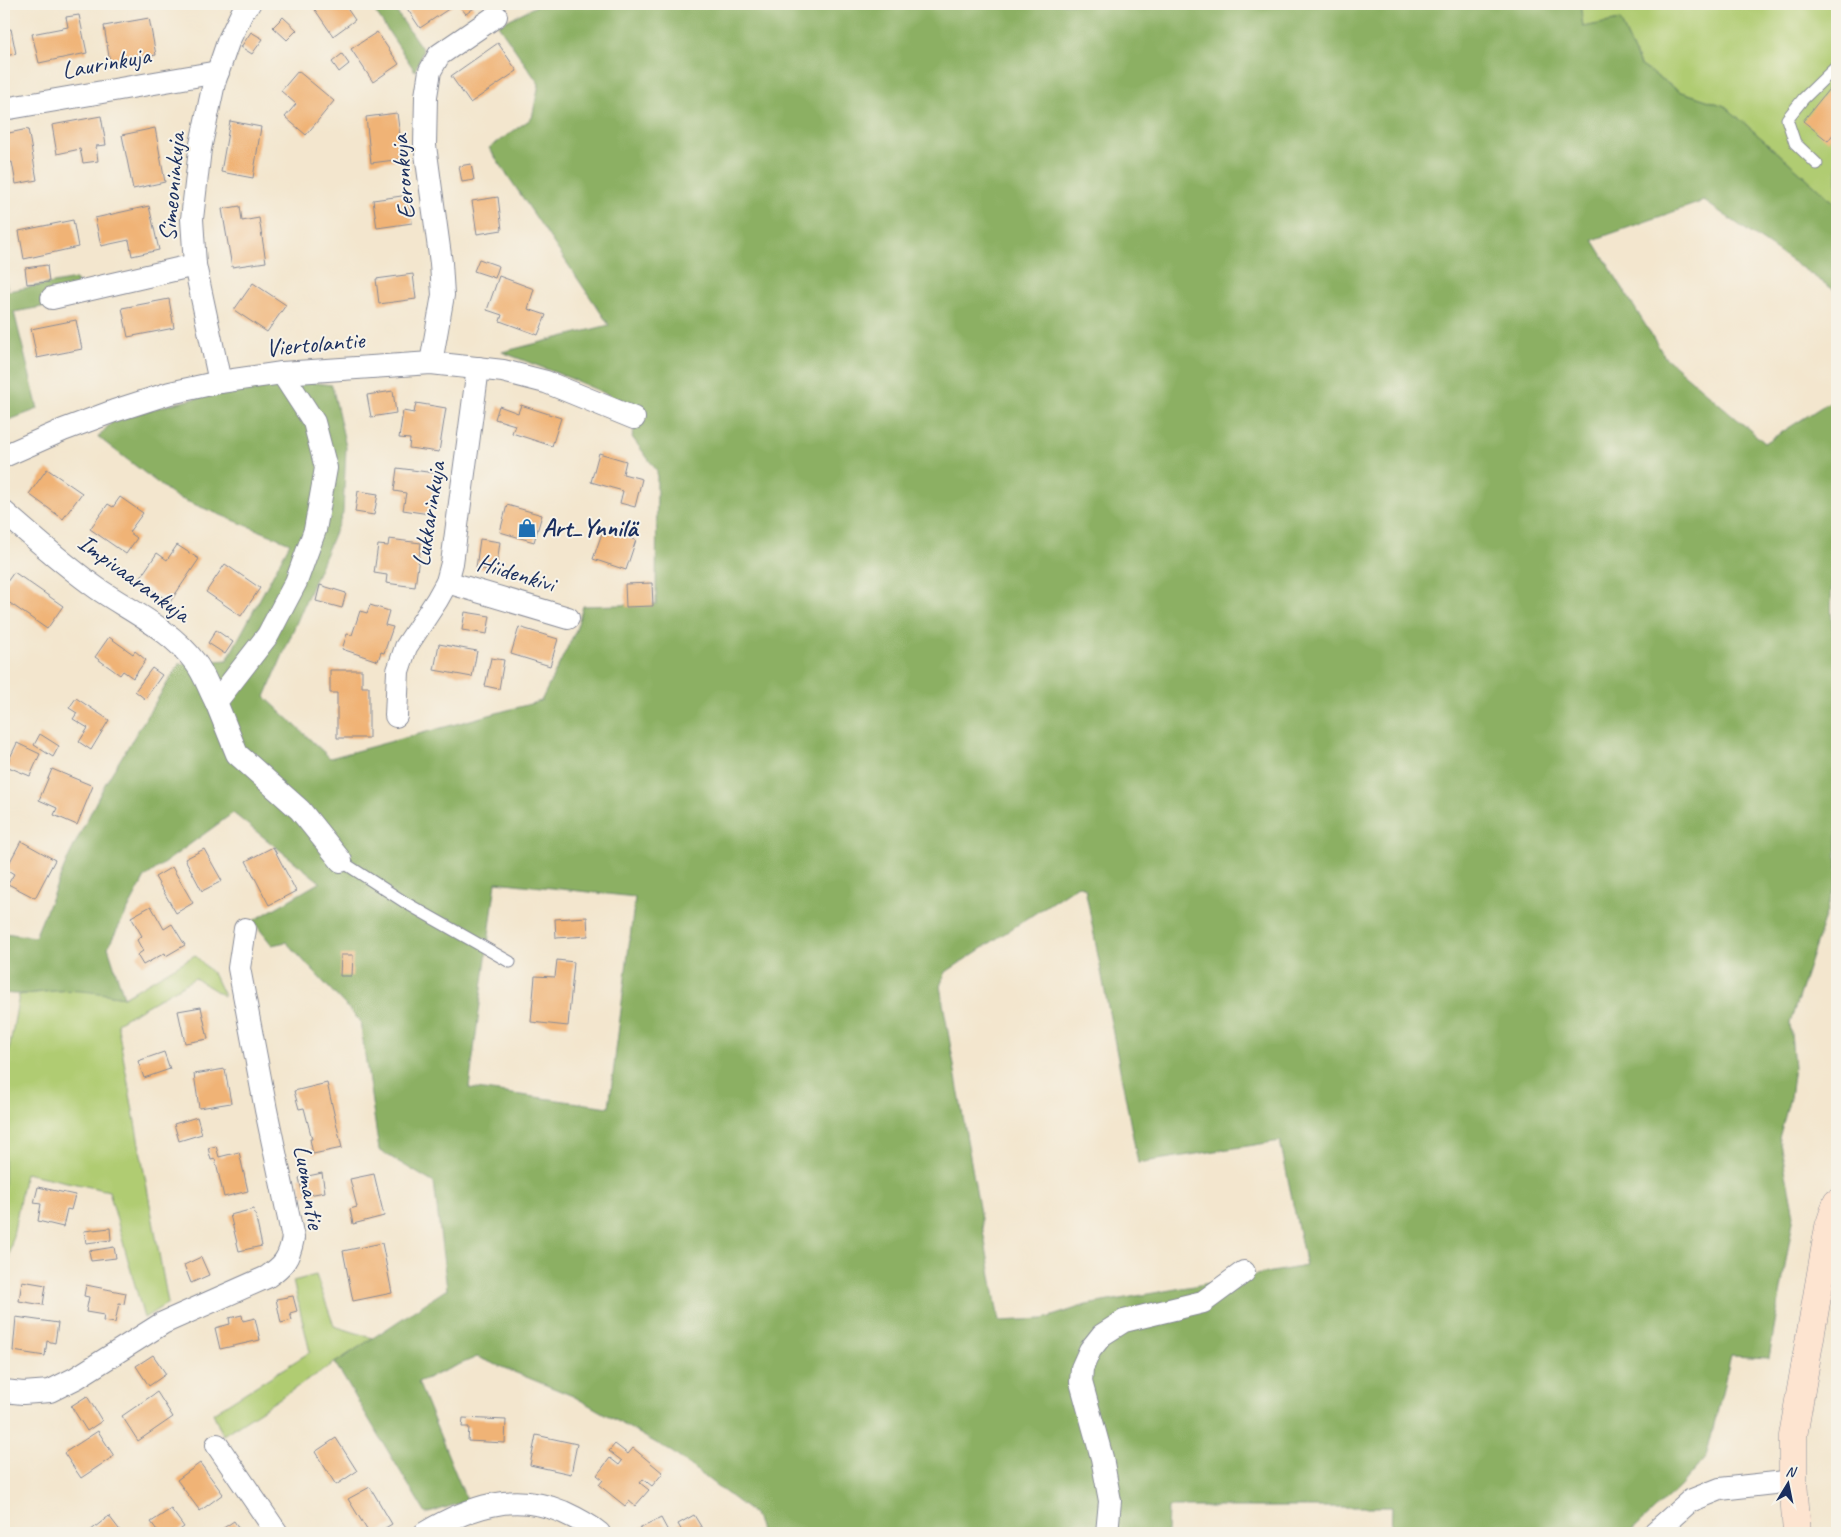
<svg xmlns="http://www.w3.org/2000/svg" width="1841" height="1537" viewBox="0 0 1841 1537" font-family="Caveat,sans-serif">
<rect width="100%" height="100%" fill="#f7f3e8"/>
<filter id="ink" filterUnits="userSpaceOnUse"><feTurbulence type="fractalNoise" baseFrequency=".02" numOctaves="2"/><feDisplacementMap in="SourceGraphic" scale="10" xChannelSelector="R" yChannelSelector="G"/><feConvolveMatrix kernelMatrix="1 2 1 2 8 2 1 2 1" color-interpolation-filters="sRGB"/></filter>
<filter id="wash" filterUnits="userSpaceOnUse"><feTurbulence type="fractalNoise" baseFrequency=".0096" numOctaves="4" result="noise"/><feDisplacementMap in="SourceGraphic" scale="20" xChannelSelector="R" yChannelSelector="G"/><feGaussianBlur stdDeviation="1.12" result="paint"/><feColorMatrix in="noise" values="0 0 0 0 0 0 0 0 0 0 0 0 0 0 0 0 0 1.4 0 .05"/><feComposite in="paint" operator="in"/></filter>
<g filter="url(#wash)">
<rect width="100%" height="100%" fill="#f3e6ce"/>
<g fill="#b0cc72" stroke="#667e68">
<path d="M1580,4h257v201l-112,-99 -46,-15 -39,-26 -20,-45 -37,7z"/>
<path d="M195,955l19,20 10,21 -29,-18 -78,45 51,280 -24,15 -35,-127 -84,-18 -21,110v-204l15,-84 34,-4 31,-1 40,7z"/>
<path d="M316,1275l18,51 39,12 -150,97 -10,-22 97,-61 -17,-71z"/>
</g>
<g fill="#8cb064" stroke="#547061" fill-rule="evenodd">
<path d="M370,4h21l32,46 -8,21z"/>
<path d="M540,4h1040l3,23 37,-7 20,45 39,26 46,15 112,99v87l-133,-91 -111,39 72,117 100,86 72,-46c0,38 2,77 0,115 -3,50 -11,99 0,149v219l-47,143 4,44 -4,31 -11,40 15,77 -25,143 -38,-2 -25,101 -27,31 -49,45h-239l1,-26h-224l-1,26h-406l-7,-19 -82,-62 -99,-56 -96,-39 -59,25 49,119 -41,13 -91,-151 112,-74 -13,-106 -55,-33 -19,-129 -74,-79 -14,3 -19,-24 67,-39 -87,-69 -88,64 -37,70 16,50c-24,-4 -46,-8 -70,-6 -19,1 -31,5 -50,2v-60l31,4 34,-81 36,-72 74,-120 48,-4 63,-117 -114,-46 -78,-60 15,-16 47,-14 46,-11 49,-10 44,-5 33,4 14,62 -3,66 -78,184 65,61 211,-57 35,-71 7,-24 73,-2 1,-133 -25,-34 9,-28 -69,-30 -70,-27 107,-27 -120,-177 43,-30 7,-34 -41,-59zM496,882l139,15 -26,210 -140,-19zM1078,885l7,3 53,275 142,-22 26,125 -220,39 -43,14 -44,2 -59,-335 6,-14z"/>
<path d="M4,275l4,16 68,-12 5,21 -67,12 24,97 -34,13z"/>
</g>
<g id="blocks">
<g fill="#f0b376">
<path d="M311,4h33l11,16 -22,16z"/>
<path d="M404,4h52l-36,24z"/>
<path d="M458,4h13l3,4 -8,6z"/>
<path d="M79,15l8,38 -48,10 -7,-29 36,-7 -2,-10z"/>
<path d="M283,17l14,13 -10,10 -14,-13z"/>
<path d="M149,18l7,37 -46,8 -6,-37z"/>
<path d="M11,29l5,25 -12,2v-26z"/>
<path d="M251,32l12,7 -11,15 -11,-7z"/>
<path d="M377,32l22,32 -26,18 -22,-33z"/>
<path d="M498,43l19,28 -47,32 -19,-27z"/>
<path d="M342,54l7,10 -10,8 -7,-10z"/>
<path d="M298,71l36,30 -28,34 -21,-18 11,-13 -15,-13z"/>
<path d="M1837,79v50l-9,12 -25,-20z"/>
<path d="M397,113l6,46 -32,4 -5,-46z"/>
<path d="M101,116l5,29 -10,1 2,15 -15,2 -3,-14 -23,5 -5,-29z"/>
<path d="M230,121l31,6 -8,51 -32,-6z"/>
<path d="M155,128l10,54 -32,7 -11,-54z"/>
<path d="M28,129l9,51 -21,4 -4,-22 -8,2v-30z"/>
<path d="M471,164l3,16 -12,2 -3,-16z"/>
<path d="M409,195l3,28 -35,5 -4,-28z"/>
<path d="M498,197l4,33 -25,4 -5,-33z"/>
<path d="M149,206l10,44 -27,6 -3,-16 -28,6 -6,-28z"/>
<path d="M240,206l2,15 17,-3 7,44 -34,5 -10,-58z"/>
<path d="M73,220l5,27 -54,12 -5,-28z"/>
<path d="M479,259l20,7 -4,12 -21,-7z"/>
<path d="M47,265l2,17 -22,2 -2,-16z"/>
<path d="M413,274l3,25 -37,5 -3,-25z"/>
<path d="M499,276l35,13 -6,20 18,6 -8,20 -38,-14 2,-6 -15,-5z"/>
<path d="M253,283l33,22 -19,27 -33,-22z"/>
<path d="M169,299l5,29 -46,9 -6,-29z"/>
<path d="M76,320l6,29 -45,9 -6,-29z"/>
<path d="M393,391l3,22 -25,4 -4,-22z"/>
<path d="M416,403l30,5 -7,44 -30,-4 1,-9 -11,-1 4,-27 11,2z"/>
<path d="M521,405l40,13 -9,28 -40,-13 3,-8 -20,-6 4,-13 19,7z"/>
<path d="M599,453l27,8 -3,13 19,5 -7,28 -15,-4 3,-12 -32,-9z"/>
<path d="M397,468l38,5 -6,41 -26,-4 3,-17 -12,-2z"/>
<path d="M47,469l35,24 -19,26 -34,-25z"/>
<path d="M358,491l20,3 -4,21 -19,-3z"/>
<path d="M120,497l23,16 -14,19 8,6 -11,16 -36,-25 18,-25 5,3z"/>
<path d="M507,505l35,10 -8,27 -34,-10z"/>
<path d="M603,530l33,10 -10,30 -33,-11z"/>
<path d="M389,539l32,4 -6,44 -29,-4 1,-8 -13,-2 4,-28 10,1z"/>
<path d="M480,539l20,3 -4,29 -20,-3z"/>
<path d="M177,545l22,14 -29,43 -32,-21 19,-28 10,7z"/>
<path d="M225,564l35,24 -19,28 -35,-24z"/>
<path d="M14,572l49,34 -16,23 -43,-30v-13z"/>
<path d="M652,583l1,23 -27,1 -1,-23z"/>
<path d="M320,585l26,8 -4,15 -26,-7z"/>
<path d="M370,605l19,6 -4,14 8,2 -9,26 -3,-1 -3,9 -36,-12 5,-15 5,1 8,-24 7,2z"/>
<path d="M465,612l25,4 -3,18 -25,-4z"/>
<path d="M519,627l39,12 -8,27 -39,-12z"/>
<path d="M216,630l17,12 -8,12 -17,-11z"/>
<path d="M109,637l24,17 2,-3 11,9 -13,18 -10,-7 -3,4 -25,-18z"/>
<path d="M439,644l38,7 -5,26 -38,-7z"/>
<path d="M491,658l13,2 -5,29 -14,-3z"/>
<path d="M152,668l10,7 -17,24 -10,-8z"/>
<path d="M330,670h32v17h7v51h-32v-45h-7z"/>
<path d="M76,698l33,22 -18,30 -12,-8 9,-14 -15,-9 4,-6 -8,-5z"/>
<path d="M40,734l19,12 -6,11 -19,-12z"/>
<path d="M17,743l23,11 -10,22 -24,-10z"/>
<path d="M52,769l41,17 -16,39 -23,-10 3,-7 -18,-8z"/>
<path d="M21,841l34,19 -20,38 -27,-14 6,-10 -8,-5z"/>
<path d="M273,847l23,44 -27,14 -23,-44z"/>
<path d="M204,849l18,32 -20,10 -17,-32z"/>
<path d="M172,867l21,36 -17,10 -21,-36z"/>
<path d="M151,906l13,23 8,-5 13,21 -19,11 -1,-3 -22,12 -6,-10 6,-4 -6,-11 5,-4 -11,-19z"/>
<path d="M587,917l1,19 -32,2 -1,-19z"/>
<path d="M341,955h12l-1,21h-12z"/>
<path d="M557,960l17,2 -6,64 -37,-4 4,-46 20,1z"/>
<path d="M201,1007l7,32 -23,4 -7,-32z"/>
<path d="M164,1052l6,17 -26,9 -6,-17z"/>
<path d="M225,1069l6,34 -32,5 -5,-34z"/>
<path d="M327,1083l15,65 -29,6 -3,-15h2l-8,-31 -5,1 -5,-18z"/>
<path d="M197,1117l5,17 -23,7 -5,-17z"/>
<path d="M216,1146l3,11 20,-5 9,39 -24,6 -9,-38 -4,1 -3,-12z"/>
<path d="M322,1173l3,19 -22,4 -4,-18z"/>
<path d="M374,1174l10,42 -31,8 -3,-15 7,-2 -7,-28z"/>
<path d="M38,1187l37,8 -4,15 -4,-1 -4,18 -25,-6 3,-17 -7,-1z"/>
<path d="M254,1209l8,37 -23,5 -9,-36z"/>
<path d="M110,1228l1,12 -25,3 -2,-12z"/>
<path d="M382,1243l10,50 -39,8 -10,-50z"/>
<path d="M114,1247l2,11 -25,3 -2,-10z"/>
<path d="M201,1257l8,18 -18,8 -7,-18z"/>
<path d="M22,1281l24,4 -3,20 -24,-4z"/>
<path d="M86,1285l40,8 -2,11 -5,-1 -4,20 -12,-2 1,-6 -18,-3 3,-15 -5,-1z"/>
<path d="M293,1296l4,15 -7,2 2,7 -11,3 -5,-24z"/>
<path d="M242,1315l1,6 12,-3 5,22 -40,9 -5,-21 15,-4 -1,-6z"/>
<path d="M16,1317l42,6 -3,20 -8,-2 -2,15 -32,-5z"/>
<path d="M153,1355l13,19 -17,12 -13,-20z"/>
<path d="M157,1392l16,25 -35,24 -16,-25z"/>
<path d="M87,1396l15,25 -15,10 -16,-25z"/>
<path d="M463,1418l43,2 -1,23 -37,-2 1,-14h-7z"/>
<path d="M98,1431l16,25 -33,22 -17,-25z"/>
<path d="M536,1435l41,9 -6,30 -41,-9z"/>
<path d="M336,1438l21,33 -21,14 -21,-33z"/>
<path d="M615,1444l13,10 5,-6 30,25 -11,13 -9,-7 -3,4 9,7 -14,16 -6,-5 -4,5 -26,-21 4,-5 -6,-5 13,-17 9,7 3,-4 -13,-10z"/>
<path d="M200,1463l23,31 -23,17 -23,-31z"/>
<path d="M370,1487l22,37 -15,9h-8l-21,-34z"/>
<path d="M171,1509l13,18 -9,6h-16l-8,-11z"/>
<path d="M694,1515l11,18h-22l-5,-9z"/>
<path d="M109,1516l13,17h-29l-3,-2z"/>
<path d="M661,1518l8,15h-28l-2,-4z"/>
<path d="M234,1521l8,12h-26z"/>
<path d="M511,1527l2,6h-22z"/>
</g>
</g>
</g>
<g filter="url(#ink)">
<use href="#blocks" fill-opacity="0" stroke="#878a96" stroke-width="1"/>
<g fill="none" stroke-linecap="round" stroke-linejoin="round">
<g stroke="#878a96" stroke-width="13">
<g id="lane">
<path d="M1817,164l-22,-21 -8,-24 16,-20 34,-33"/>
<path d="M341,861l65,42 104,59"/>
</g>
</g>
<g stroke="#878a96" stroke-width="24">
<g id="street">
<path d="M4,109l214,-37"/>
<path d="M52,298l143,-33"/>
<path d="M431,363l12,-68 -2,-32 -16,-117 1,-50 4,-25 9,-16 57,-39"/>
<path d="M282,373l32,49 12,46 -11,62 -19,52 -28,53 -52,67 21,52 63,56 41,51"/>
<path d="M220,382l-25,-117 -3,-46 8,-70 14,-66 14,-41 14,-29 7,-9"/>
<path d="M4,456l59,-26 51,-19 56,-18 50,-11 62,-9 149,-10 72,8 43,11 88,36"/>
<path d="M4,512c30,26 61,54 94,77 34,23 72,40 97,73 9,11 14,27 21,40"/>
<path d="M447,582l121,36"/>
<path d="M396,716l2,-45 8,-24 31,-47 10,-18 5,-19 26,-195"/>
<path d="M4,1391l19,2 27,-2 26,-13 87,-55 104,-46c17,-12 22,-18 26,-39l-27,-128 -27,-142 6,-39"/>
<path d="M217,1445l60,88"/>
<path d="M425,1533c44,-26 88,-42 138,-21 13,6 25,12 36,21"/>
<path d="M1107,1533l3,-32 -8,-43 -21,-76 1,-14 8,-18 12,-15 22,-14 79,-19 41,-30"/>
<path d="M1654,1533l36,-32 30,-12 73,-8"/>
</g>
</g>
<g stroke="#878a96" stroke-width="29">
<path id="secondary" d="M1797,1533l-4,-52v-45l36,-209 8,-24"/>
</g>
<use href="#lane" stroke="#fff" stroke-width="11"/>
<use href="#street" stroke="#fff" stroke-width="22"/>
<use href="#secondary" stroke="#fde4d0" stroke-width="28"/>
</g>
</g>
<defs>
<g id="shop-bare" transform="scale(1.5)"><path d="M-5-2.5h2.3a2.7 3.5 0 0 1 5.4 0H5L5.5 6h-11ZM-1.5-2.5h3a1.5 2.3 0 0 0-3 0Z" fill="#1f6fb2" stroke="#f7f3e8" stroke-width="2.5" paint-order="stroke"/></g>
</defs>
<g fill-rule="evenodd">
<use href="#shop-bare" x="527" y="528"/>
</g>
<g text-anchor="middle" dominant-baseline="central" stroke-width="4" stroke-linejoin="round" paint-order="stroke">
<g font-size="25" fill="#1b2f5e" stroke="#f7f3e8">
<text transform="translate(106 63) rotate(-10)">Laurinkuja</text>
<text transform="translate(403 177) rotate(-95)">Eeronkuja</text>
<text transform="translate(172 187) rotate(-85)">Simeoninkuja</text>
<text transform="translate(315 344) rotate(-5)">Viertolantie</text>
<text transform="translate(429 514) rotate(-81)">Lukkarinkuja</text>
<text transform="translate(516 573) rotate(17)">Hiidenkivi</text>
<text transform="translate(134 578) rotate(36)">Impivaarankuja</text>
<text transform="translate(309 1187) rotate(80)">Luomantie</text>
</g>
<g font-size="25" font-weight="bold" fill="#1b2f5e" stroke="#f7f3e8" text-anchor="start">
<text x="542" y="528">Art_Ynnilä</text>
</g>
</g>
<rect width="1841" height="1537" fill="none" stroke="#f7f3e8" stroke-width="20"/>
<g transform="translate(1788 1484) rotate(10)" stroke="#f7f3e8" stroke-width="4" paint-order="stroke">
<path d="M0-4L9 19L0 12L-9 19Z" fill="#1b2f5e"/>
<text y="-8" font-size="14" font-weight="bold" text-anchor="middle" fill="#1b2f5e">N</text>
</g>
</svg>
